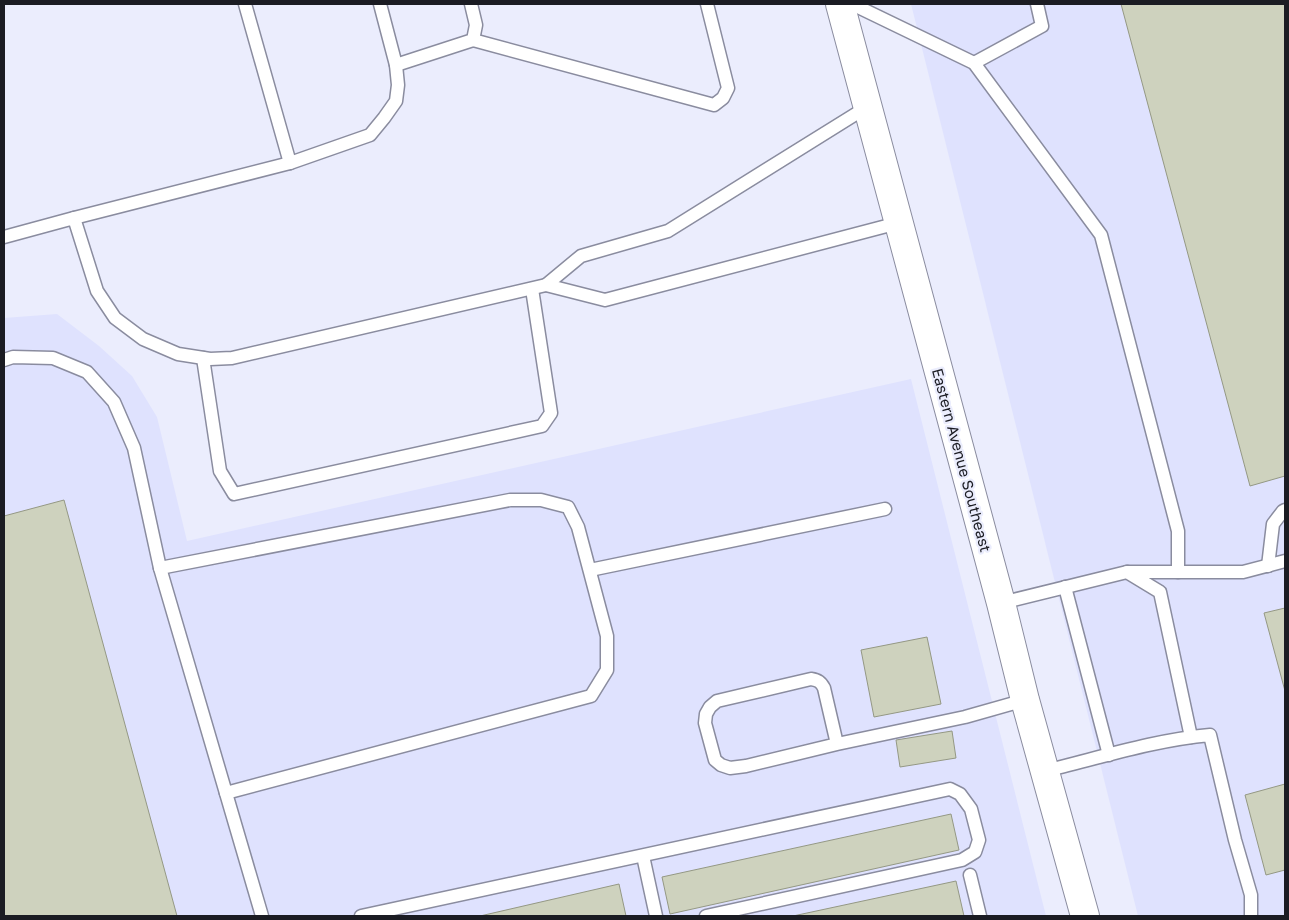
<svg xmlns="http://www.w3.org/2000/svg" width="1289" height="920" viewBox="0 0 1289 920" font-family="'Golos Text',sans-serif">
<rect width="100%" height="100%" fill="#ebedfd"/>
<g fill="#dfe2fe">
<path d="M911,4h374v912h-147z"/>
<path d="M57,314l42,32 33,30 25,41 30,124 724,-162 135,537h-1042v-598z"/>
</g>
<g fill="#ced2be" stroke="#949884">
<path d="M1121,4h164v472l-35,10z"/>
<path d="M64,500l113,416h-173v-400z"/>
<path d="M1285,608v83l-21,-78z"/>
<path d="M927,637l14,67 -67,13 -13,-67z"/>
<path d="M952,731l4,27 -56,9 -4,-27z"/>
<path d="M1285,784v86l-19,5 -21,-80z"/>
<path d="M951,814l8,36 -289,64 -8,-37z"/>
<path d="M956,881l8,35h-171z"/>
<path d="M619,884l7,32h-146z"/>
</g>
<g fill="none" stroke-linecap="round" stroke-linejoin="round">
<g stroke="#8a8c9f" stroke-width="15">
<g id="service">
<path d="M245,4l45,159"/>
<path d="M852,4l122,59 127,172 77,296v41"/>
<path d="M473,40l241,65 9,-7 5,-10 -21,-84"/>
<path d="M974,63l68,-37 -5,-22"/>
<path d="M396,65l77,-25 3,-15 -5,-21"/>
<path d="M867,107l-199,124 -87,25 -35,29 59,15 293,-77"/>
<path d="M74,218l216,-55 80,-28 14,-17 12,-17 2,-16 -2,-20 -16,-61"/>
<path d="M4,237l70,-19 23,73 18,27 28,21 35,15 32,5 22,-1 314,-73"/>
<path d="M203,358l17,113 14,23 308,-68 9,-13 -19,-124"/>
<path d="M4,360l9,-3 40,1 34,14 27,30 20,46 26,120 102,348"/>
<path d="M1268,566l5,-42 10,-13 2,-1"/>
<path d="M160,568l350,-68h31l27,7 10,20 29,109v34l-16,26 -365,97"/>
<path d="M590,570l295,-61"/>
<path d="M1127,572h116l42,-11"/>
<path d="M1065,587l44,168"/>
<path d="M1001,603l126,-31 33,20 31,145"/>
<path d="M837,744l-13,-56c-3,-6 -6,-8 -13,-9l-94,22 -7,6 -4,7 -1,9 10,37 6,5 9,3 16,-2 91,-22 128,-27 60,-17"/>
<path d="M1045,771c54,-13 109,-31 165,-36l25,105 16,55v21"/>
<path d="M643,856l13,60"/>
<path d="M970,875l10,41"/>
<path d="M361,916l589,-127 10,5 11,15 8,31 -4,12 -13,8 -256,56"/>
</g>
</g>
<g stroke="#8a8c9f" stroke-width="30">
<path id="secondary" d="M840,4l161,599 24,97 60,216"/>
</g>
<use href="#service" stroke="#fff" stroke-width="12"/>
<use href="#secondary" stroke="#fff" stroke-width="28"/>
</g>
<g text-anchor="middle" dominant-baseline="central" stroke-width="4.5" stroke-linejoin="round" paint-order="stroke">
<g font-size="15" fill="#1b1c23" stroke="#ebedfd">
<text transform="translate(962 460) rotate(75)">Eastern Avenue Southeast</text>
</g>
</g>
<rect width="1289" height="920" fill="none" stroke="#1b1c23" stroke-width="10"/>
</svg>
